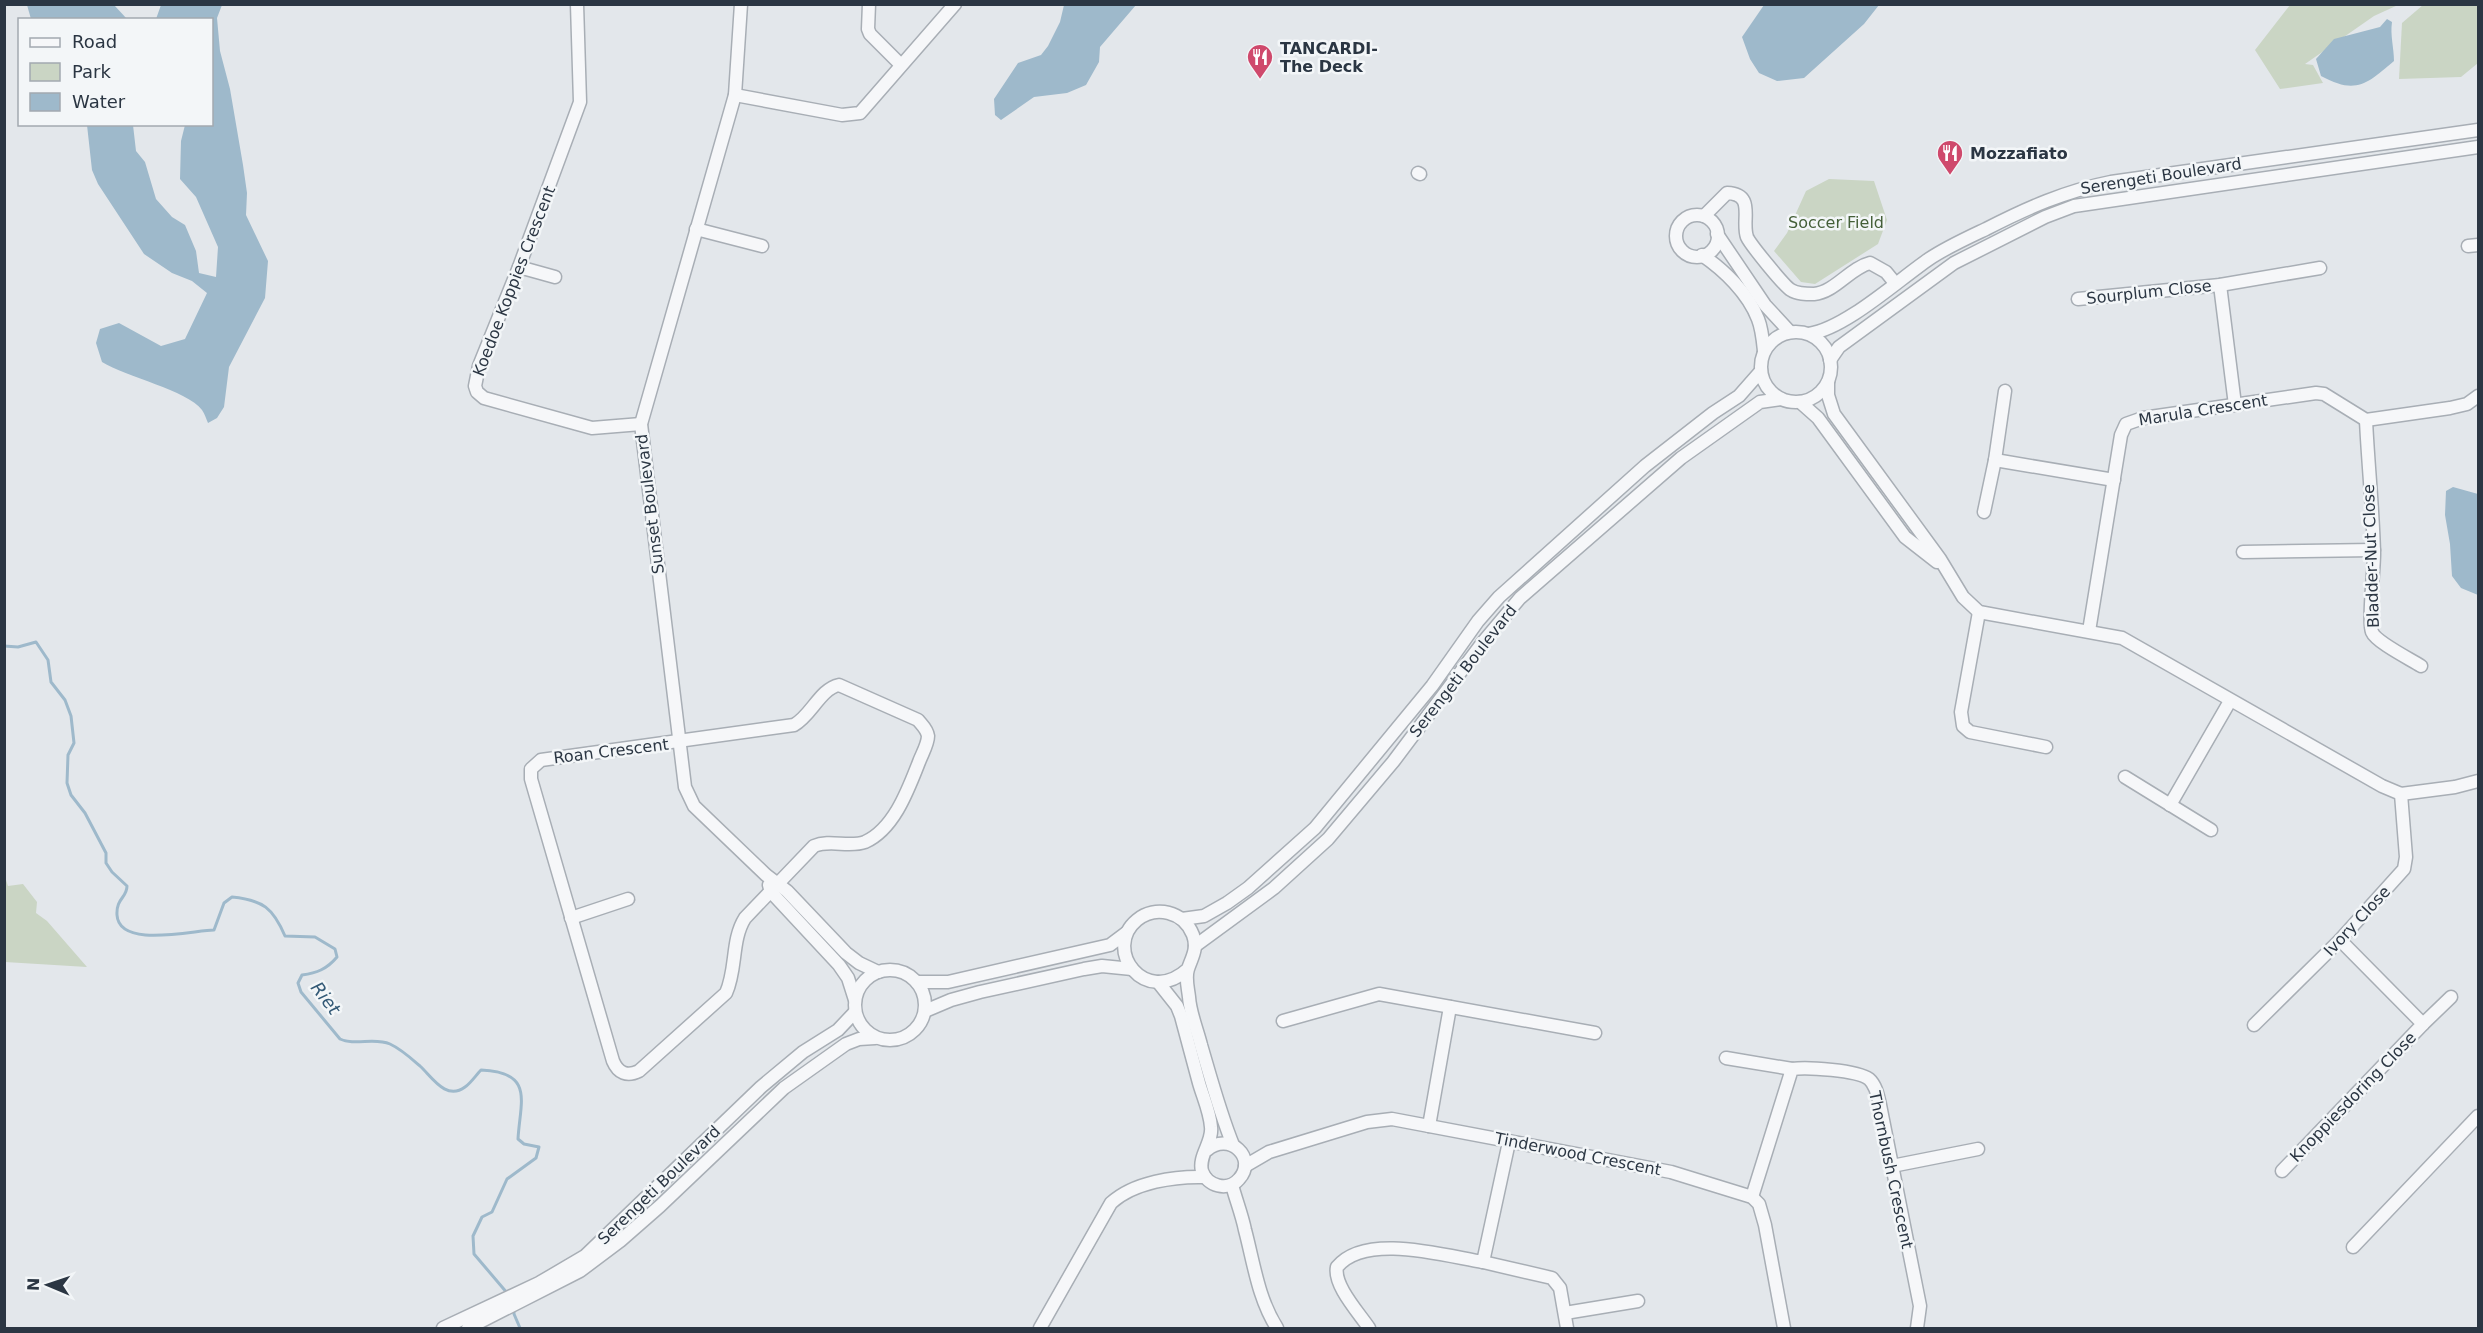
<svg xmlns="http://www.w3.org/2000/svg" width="2483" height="1333" viewBox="0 0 2483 1333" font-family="'DejaVu Sans',sans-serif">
<rect width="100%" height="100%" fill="#e3e7eb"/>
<g fill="#cad5c4">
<path d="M2290,5h108l-24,11 -69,48 8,1 10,18 -43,6 -25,-39z"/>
<path d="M2423,5h55v58l-17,14 -62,2 3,-56z"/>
<path d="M1829,179l45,2 13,39 -9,24 -63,40 -14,-2 -27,-31 13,-18 19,-42z"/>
<path d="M4,874l4,12 15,-2 14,18 -1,11 11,8 40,46 -82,-5z"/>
</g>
<g fill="#9eb9cb">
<path d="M27,5h87l13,14h-96z"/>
<path d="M161,5h61l-5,13 3,33 10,38 13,76 4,28 -1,22 22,46 -3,37 -36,69 -5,40 -7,11 -9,5c-2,-4 -3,-9 -6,-13 -15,-20 -76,-33 -100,-48l-6,-19 4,-14 19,-6 42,23 24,-7 22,-46 -15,-12 -20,-8 -28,-19 -46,-70 -6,-14 -5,-45h46l3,26 9,11 11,37 16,18 13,8 11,26 3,22 17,4 2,-30 -22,-50 -16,-18 1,-38 4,-16 27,-1v-104l-56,-1z"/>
<path d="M1064,5h72l-36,42 -1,15 -13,23 -19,8 -33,4 -33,23 -6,-5 -1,-16 24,-36 23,-8 7,-9 12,-24z"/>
<path d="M1764,5v-1l115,1 -15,19 -60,54 -27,3 -18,-8 -9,-14 -8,-22z"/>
<path d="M2387,19l5,3c-2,13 2,26 2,39 -27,23 -38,34 -73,15l-5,-17 18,-20 46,-12z"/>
<path d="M2453,487l25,7v101l-17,-7 -9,-12 -2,-32 -5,-29 1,-24z"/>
</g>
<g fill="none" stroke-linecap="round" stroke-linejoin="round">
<g stroke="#9eb9cb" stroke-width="3">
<path d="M4,646l14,1 18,-5 12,18 3,22 14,18 6,16 3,27 -6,12 -1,28 4,12 14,18 21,40v10l6,9 15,14c0,12 -11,12 -10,29 2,34 77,15 97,15l10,-27 8,-6c31,3 41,11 53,39l30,1 20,12 2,8c-10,12 -20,16 -35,18l-4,8 3,9 39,47c15,7 34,-2 50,5 11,5 22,15 30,22 12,11 26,35 45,21 6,-4 11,-12 16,-17 54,2 39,32 37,69l6,5 15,3 -3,11 -29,21 -15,33 -10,5 -9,19 1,18 34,40"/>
<path d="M514,1308v6l6,14"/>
</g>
<g stroke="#a8aeb5" stroke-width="15">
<g id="minor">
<path d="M577,4l3,98 -61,165 -40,99 -4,20 2,6 7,6 108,30 49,-4"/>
<path d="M741,4l-6,91 -94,329 44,363 9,19 72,69 21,16 59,62 13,10 19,9"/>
<path d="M869,4l-1,25 2,5 31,31"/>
<path d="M735,95l107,20 18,-2 95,-109"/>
<path d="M1418,173l2,1"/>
<circle cx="1697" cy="236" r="21"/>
<path d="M1704,216l23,-23c29,1 14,27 20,44 3,7 37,49 44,53 6,4 15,4 23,4 21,-2 36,-26 56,-31l16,9 9,11"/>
<path d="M696,229l66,17"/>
<path d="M1717,234l48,71 25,27"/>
<path d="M2468,246l10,-1"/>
<path d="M1702,255c22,15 46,38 56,64 4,10 5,22 6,32"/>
<path d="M519,267l36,10"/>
<path d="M2220,285l15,120"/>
<path d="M2078,299l142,-14 100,-17"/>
<circle cx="1796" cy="367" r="35"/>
<path d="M1809,334c37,-6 88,-53 120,-75 18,-12 38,-21 57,-30 41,-21 79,-38 125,-47l367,-52"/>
<path d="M1830,360l9,-13 115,-84 91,-46 29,-11 404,-59"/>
<path d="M1828,382v13l6,19 106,145 23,38 16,15 143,26 260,148 19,8 54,-7 23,-6"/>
<path d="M1800,402l18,16 87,119 32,25"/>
<path d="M2366,420c2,44 7,89 8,134 0,15 -6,68 -2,78 4,10 38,27 49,34"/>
<path d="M1995,460l119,20"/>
<path d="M1984,512l11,-52 10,-69"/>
<path d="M2243,552l131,-2"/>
<path d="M1979,612l-18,100 2,14 7,6 76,15"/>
<path d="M2089,631l32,-196 5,-11 17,-6 173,-25 8,1 42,26 84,-12 17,-4 11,-8"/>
<path d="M839,685l79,35c4,5 9,9 10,16 0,8 -6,18 -9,26 -11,28 -25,67 -54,80 -16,6 -35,-3 -51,4l-69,72c-14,22 -8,51 -19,75l-87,78c-12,6 -21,2 -26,-10l-82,-282v-10l10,-9 253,-35c17,-9 26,-36 45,-40z"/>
<path d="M2125,777l86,53"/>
<path d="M2170,805l60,-104"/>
<path d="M769,885l2,7 68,73 9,13 7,22"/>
<path d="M571,918l57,-19"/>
<path d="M1182,919l22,-3 23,-13 21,-15 67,-60 117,-142 46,-65 21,-24 146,-131 68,-53 26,-17 22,-25"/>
<path d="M1195,946l79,-58 54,-49 65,-77 90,-120 37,-44 161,-140 79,-56 21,-3"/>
<path d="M1188,969c-43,39 -86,-20 -51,-49 18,-15 47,-9 56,15 5,14 -1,22 -5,34 -3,9 0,19 1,28 1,16 8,32 12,48 10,34 19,68 32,100"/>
<circle cx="890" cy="1005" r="35"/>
<path d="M917,982h31l162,-37 16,-12"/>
<path d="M1158,982l19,24 4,10c6,22 12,45 18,67 4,14 11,29 12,44 2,15 -13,29 -9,44 5,15 26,21 37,8 19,-21 -10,-48 -32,-29"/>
<path d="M925,1011l26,-11 29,-8 104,-23 18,-3 30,3"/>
<path d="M1283,1021l96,-27 216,39"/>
<path d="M2423,1024l28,-27"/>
<path d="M2254,1025l86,-85 64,-71 2,-12 -5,-63"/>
<path d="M1726,1058l66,11"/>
<path d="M1429,1126l21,-119"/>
<path d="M1245,1166l24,-14 98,-30 25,-3 279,53 81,25 7,7 6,21 19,103"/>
<path d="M1892,1166l86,-17"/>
<path d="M2282,1171l141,-147 -83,-84"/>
<path d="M1232,1185c4,15 10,30 13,45 9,34 13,68 32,98"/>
<path d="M1752,1197l40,-128c15,-2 65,1 77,10 7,6 9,17 11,26l40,201 -3,22"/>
<path d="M2353,1247l125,-131"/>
<path d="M1483,1262l69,16 8,10 7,40"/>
<path d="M1565,1313l73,-12"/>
<path d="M443,1328l96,-45 46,-27 176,-169 42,-35 35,-22 17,-18"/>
<path d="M468,1328l112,-57 40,-30 40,-35 124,-118 62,-44 13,-5 16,-1"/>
<path d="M1040,1328l71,-125c23,-21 64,-27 94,-26"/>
<path d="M1369,1328c-10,-15 -36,-43 -32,-61 28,-35 109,-11 146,-5l26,-120"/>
</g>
</g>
<use href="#minor" stroke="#f6f7f9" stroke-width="12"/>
</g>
<defs>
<g id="restaurant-pin" transform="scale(1.35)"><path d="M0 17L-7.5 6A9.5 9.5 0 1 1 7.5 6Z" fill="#cf496c" stroke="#f3f6f8"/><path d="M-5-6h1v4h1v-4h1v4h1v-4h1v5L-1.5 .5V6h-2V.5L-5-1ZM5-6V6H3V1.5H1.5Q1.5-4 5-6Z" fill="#fff"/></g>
</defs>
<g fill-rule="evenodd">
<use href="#restaurant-pin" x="1260" y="57"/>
<use href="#restaurant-pin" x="1950" y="153"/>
</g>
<g text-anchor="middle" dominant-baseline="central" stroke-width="5" stroke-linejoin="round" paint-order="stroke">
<g font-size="16" font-weight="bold" fill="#2b3643" stroke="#f3f6f8" text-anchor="start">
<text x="1280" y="48">TANCARDI-<tspan x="1280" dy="18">The Deck</tspan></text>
<text x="1970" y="153">Mozzafiato</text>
</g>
<g font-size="16" fill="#2b3643" stroke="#f3f6f8">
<text transform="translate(2161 176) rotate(-9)">Serengeti Boulevard</text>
<text transform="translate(514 281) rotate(-69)">Koedoe Koppies Crescent</text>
<text transform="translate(2149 292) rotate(-6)">Sourplum Close</text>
<text transform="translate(2203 410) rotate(-9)">Marula Crescent</text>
<text transform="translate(650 504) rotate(-97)">Sunset Boulevard</text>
<text transform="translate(2371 556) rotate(-92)">Bladder-Nut Close</text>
<text transform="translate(1463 671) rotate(-52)">Serengeti Boulevard</text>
<text transform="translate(611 751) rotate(-7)">Roan Crescent</text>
<text transform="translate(2357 921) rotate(-47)">Ivory Close</text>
<text transform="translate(2353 1097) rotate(-46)">Knoppiesdoring Close</text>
<text transform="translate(1578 1154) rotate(11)">Tinderwood Crescent</text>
<text transform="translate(1891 1170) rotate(78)">Thornbush Crescent</text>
<text transform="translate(659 1185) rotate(-44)">Serengeti Boulevard</text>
</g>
<g font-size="16" fill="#445f38" stroke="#f3f6f8">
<text x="1836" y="222">Soccer Field</text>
</g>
<g font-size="18" font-style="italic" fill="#345a77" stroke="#f3f6f8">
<text transform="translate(326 998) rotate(53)">Riet</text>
</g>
</g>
<rect width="2483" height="1333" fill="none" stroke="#2b3643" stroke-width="12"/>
<rect x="18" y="18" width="195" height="108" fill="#f3f6f8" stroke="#a3a9b0" stroke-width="1.5"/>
<rect x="30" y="38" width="30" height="9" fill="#f6f7f9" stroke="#a3a9b0" stroke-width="1.5"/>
<text x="72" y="48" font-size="18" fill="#2b3643">Road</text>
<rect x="30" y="63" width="30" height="18" fill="#cad5c4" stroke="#a3a9b0" stroke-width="1.5"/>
<text x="72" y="78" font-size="18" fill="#2b3643">Park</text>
<rect x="30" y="93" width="30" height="18" fill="#9eb9cb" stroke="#a3a9b0" stroke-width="1.5"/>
<text x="72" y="108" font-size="18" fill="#2b3643">Water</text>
<g transform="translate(48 1285) rotate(272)" stroke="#f3f6f8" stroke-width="4.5" paint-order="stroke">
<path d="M0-4.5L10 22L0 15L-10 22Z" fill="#2b3643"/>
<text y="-9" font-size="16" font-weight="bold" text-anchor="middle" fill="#2b3643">N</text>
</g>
</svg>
